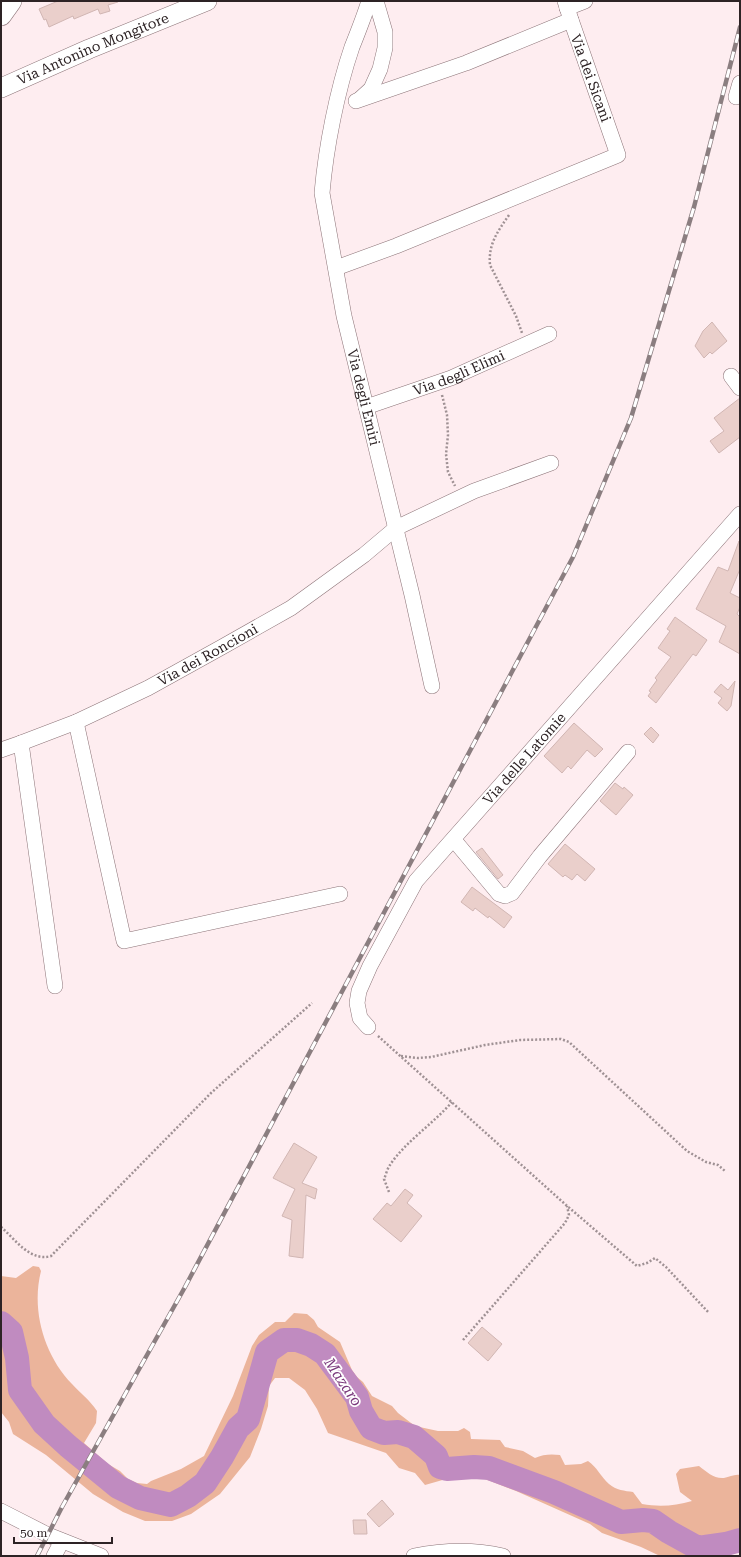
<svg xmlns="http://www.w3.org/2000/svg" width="741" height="1557" viewBox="0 0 741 1557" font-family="'Roboto Serif',serif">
<rect width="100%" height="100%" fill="#feedf0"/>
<path fill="#ebb49b" d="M33,1266l6,1 2,4c-10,39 3,84 31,113 9,10 17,15 25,27l-1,12 -12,20 24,21 12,7 8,8 9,4 10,1 4,-3 30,-12 23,-13 29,-60 19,-50 7,-11 16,-13h10l9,-9 13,1 7,6 4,7 22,15 12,28 5,7 6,5 9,14 20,10 6,7 17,13 23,5h20l6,-3 6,4 1,7 29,1 5,7 18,4 12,7c8,-4 17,-4 25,-3l5,10 16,-1 7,-3c9,6 13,16 21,23 7,6 16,7 24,8l9,12c17,3 33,2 50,-3l-12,-9 -4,-18 4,-5 19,-3c8,6 15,13 25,12 6,-1 10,-4 16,-3v77l-15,4h-65l-19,-9 -39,-14 -12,-9 -74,-33 -31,-12h-39l-21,6 -10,-12 -16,-5 -13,-15 -58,-20 -11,-24 -12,-19 -16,-12h-14l-6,8 -1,20 -7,23 -11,28 -30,37 -29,20 -19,7h-27l-22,-9 -30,-18 -47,-39 -33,-21 -4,-12 -8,-10v-136l15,2z"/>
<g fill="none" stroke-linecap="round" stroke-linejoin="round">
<path stroke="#c08bc0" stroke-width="24" d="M1,1323l10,9 6,26 3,32 24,34 24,22 50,41 22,11 31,7 17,-9 17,-13 17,-26 16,-29 10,-9 19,-67 17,-12h13l14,5 14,9 32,43 4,14 10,17 13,5 14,-1 16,5 22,19 4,11 7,2 27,-2 15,1 65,24 67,30 22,-2 10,1 16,11 29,16 28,-4 14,-4"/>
</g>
<g fill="#eacfcb" stroke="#d1b6b3">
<path d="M58,1h59l1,1 -10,3 2,6 -10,3 -2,-5 -24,10 -1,-3 -24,11 -3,-8 -2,1 -5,-11z"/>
<path d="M712,322l15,19 -15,13 -2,-2 -6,6 -9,-12 8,-15z"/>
<path d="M740,398v39l-21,16 -9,-12 14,-10 -10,-13z"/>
<path d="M739,541l1,28 -10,24 10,5v9l-3,7 3,3v37l-21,-12 7,-16 -30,-17 22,-42 10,4z"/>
<path d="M675,617l32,23 -11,16 -3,-2 -37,49 -8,-7 3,-4 -2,-1 8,-11 -2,-2 16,-21 -13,-9 12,-17 -3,-2z"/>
<path d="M735,681l-4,25 -4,5 -9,-8 4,-5 -8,-6 7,-8 7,6z"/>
<path d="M574,723l29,26 -8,8 -8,-7 -16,19 -3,-3 -6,7 -18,-17z"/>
<path d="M651,727l8,8 -6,8 -9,-9z"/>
<path d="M615,783l8,6 1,-2 9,8 -17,20 -16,-14z"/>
<path d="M565,844l30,25 -10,12 -8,-7 -5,6 -7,-5 -2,2 -15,-13z"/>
<path d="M482,848l21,27 -5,4 -22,-27z"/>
<path d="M472,887l40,30 -8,11 -15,-12 -1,2 -13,-10 -2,3 -12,-9z"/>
<path d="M294,1143l23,14 -15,26 15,6 -2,10 -9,-4 -3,63 -14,-2 3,-36 -10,-4 13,-27 -22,-11z"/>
<path d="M405,1189l8,6 -6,8 15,13 -21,26 -28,-23 14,-16 4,3z"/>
<path d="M482,1327l20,17 -14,17 -20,-18z"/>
<path d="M382,1500l12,14 -15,13 -12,-13z"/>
<path d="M353,1520h13l1,14h-13z"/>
</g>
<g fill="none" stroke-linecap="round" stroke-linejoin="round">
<g stroke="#8c7478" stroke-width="16">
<g id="minor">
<path id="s1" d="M369,1c-5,16 -11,31 -17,46 -15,44 -26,100 -30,146l22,123 68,279 20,91"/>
<path d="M567,8l18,-7"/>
<path d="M736,97l4,-14"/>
<path d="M360,99l11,-10 9,-20 5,-21v-16l-9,-31"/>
<path d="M356,101l110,-38 105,-43"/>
<path d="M336,268l60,-22 222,-91 -47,-135 -6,-19"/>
<path d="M731,376l9,12"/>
<path id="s2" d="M366,407l85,-29 98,-44"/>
<path d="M76,722l48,219 216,-47"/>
<path d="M21,743l34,243"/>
<path id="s3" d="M1,750l20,-7 55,-21 72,-34 74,-41 69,-39 73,-53 32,-27 78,-37 77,-28"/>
<path d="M454,840l45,54 6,2 7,-3 28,-37 88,-104"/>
<path id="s4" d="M368,1027l-8,-9 -3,-15 2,-12 11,-25 46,-85 324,-367"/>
<path d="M1,1511l47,24 53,21"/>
<path d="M54,1556l8,-15"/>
<path d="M414,1556c30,-6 59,-7 89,0"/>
</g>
</g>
<g stroke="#8c7478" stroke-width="20">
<g id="tertiary">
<path id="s5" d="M1,88l88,-39 118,-48"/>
</g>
</g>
<g stroke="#8c7478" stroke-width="22">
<path id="secondary" d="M1,15l10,-14"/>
</g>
<g stroke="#9f9194" stroke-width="2.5" stroke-dasharray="2 2" stroke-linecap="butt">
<path d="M509,215c-11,16 -21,29 -19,50l26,51 6,17"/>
<path d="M442,395l5,20 1,20 -2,19 2,18 7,14"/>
<path d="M378,1036l188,169 71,61 10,-3 8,-5 11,9 43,46"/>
<path d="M401,1056l17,2 13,-1 54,-12 35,-5 41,-1 8,3 118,109 19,11 12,3 7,6"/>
<path d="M389,1192l-5,-13c2,-4 3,-10 6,-14 15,-23 44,-42 62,-63"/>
<path d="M1,1227c14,12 29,35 50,29l160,-163 101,-90"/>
<path d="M463,1340l102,-117 4,-8 -2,-9"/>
</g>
<use href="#minor" stroke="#fff" stroke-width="15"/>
<use href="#tertiary" stroke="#fff" stroke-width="19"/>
<use href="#secondary" stroke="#fff" stroke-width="21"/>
<g stroke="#8b7e80" stroke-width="4.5">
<path id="rail" d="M37,1556l25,-49 123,-220 388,-730 58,-139 63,-211 46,-180"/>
</g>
<use href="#rail" stroke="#fff" stroke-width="3" stroke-dasharray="9" stroke-linecap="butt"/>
</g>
<g text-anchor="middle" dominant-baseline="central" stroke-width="3.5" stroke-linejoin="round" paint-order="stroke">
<g font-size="14" fill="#2d2325" stroke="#fff">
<text stroke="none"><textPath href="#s5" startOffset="100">Via Antonino Mongitore</textPath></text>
<text transform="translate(591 78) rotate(70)">Via dei Sicani</text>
<text stroke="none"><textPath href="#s2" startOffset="99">Via degli Elimi</textPath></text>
<text stroke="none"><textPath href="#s1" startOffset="407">Via degli Emiri</textPath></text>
<text stroke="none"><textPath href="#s3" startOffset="228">Via dei Roncioni</textPath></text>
<text stroke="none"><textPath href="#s4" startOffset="327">Via delle Latomie</textPath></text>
</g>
<g font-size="15" font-style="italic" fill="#7a397c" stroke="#fff">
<text transform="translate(343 1382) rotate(56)">Mazaro</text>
</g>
</g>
<rect width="741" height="1557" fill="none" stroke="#2d2325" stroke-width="4"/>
<path d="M14 1537v6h98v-6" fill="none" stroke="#2d2325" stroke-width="2"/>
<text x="20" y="1537" font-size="12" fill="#2d2325" stroke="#ffffff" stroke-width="3" paint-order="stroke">50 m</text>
</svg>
